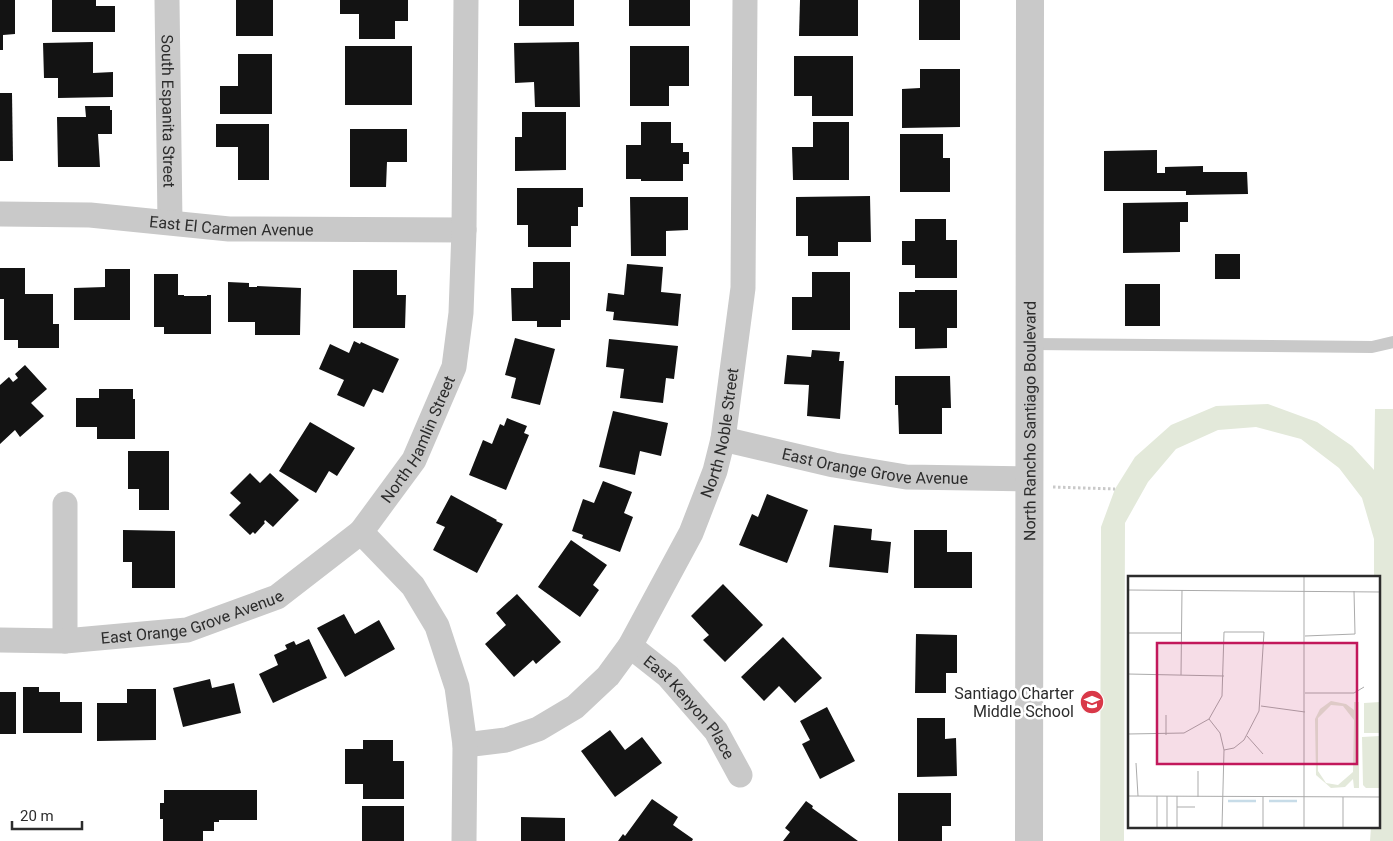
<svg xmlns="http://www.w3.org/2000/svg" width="1393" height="841" viewBox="0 0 1393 841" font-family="Roboto,sans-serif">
<rect width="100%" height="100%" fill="#fff"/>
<path fill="#e3e9da" d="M1268,404l49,18 35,24 22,24 1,-61h18v432h-23l1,-14h8v-250h-5v-38l-12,-41 -23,-30 -38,-29 -45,-12 -38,3 -42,19 -28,33 -23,41 -1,318h-24l1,-314 14,-38 20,-32 36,-32 45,-19z"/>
<g fill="#131313">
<path d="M0,0h15v34l-12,1v15h-3z"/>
<path d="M52,0h44v6h19v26h-63z"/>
<rect x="236" y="0" width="37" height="36"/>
<path d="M340,0h68v21h-13v18h-36v-25h-19z"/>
<rect x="519" y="0" width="55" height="26"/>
<rect x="629" y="0" width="61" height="26"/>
<path d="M800,0h58v36h-59z"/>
<rect x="919" y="0" width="41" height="40"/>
<path d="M93,42v31l20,-1v25l-55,1v-20h-14l-1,-35z"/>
<path d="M579,42l1,65h-45l-1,-25 -19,1 -1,-40z"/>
<rect x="345" y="46" width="67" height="59"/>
<path d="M630,46h59v40h-20v20h-39z"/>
<path d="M238,54h34v60h-52v-28h18z"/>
<path d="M794,56h59v60h-41v-20h-18z"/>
<path d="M920,69h40v58l-58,1v-39l18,-1z"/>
<path d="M0,93h12l1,68h-13z"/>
<path d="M85,106h25v4h2v24h-14l2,33h-42l-1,-50h29z"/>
<path d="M522,112h44v58l-51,1v-34h7z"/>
<path d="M641,122h30v21h12v9h6v12h-6v17h-42v-2h-15v-34h15z"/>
<path d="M813,122h36v58h-56l-1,-33h21z"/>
<path d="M216,124h53v56h-31v-33h-22z"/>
<path d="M350,129h57v33h-20l-1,25h-36z"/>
<path d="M900,134h43v24h7v34h-50z"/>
<path d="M1157,150v23h8v-6l38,-1v6h44l1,22 -62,1v-4h-82v-40z"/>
<path d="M517,188h66v19h-5v19h-7v21h-43v-22h-11z"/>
<path d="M870,196l1,46h-33v14h-30v-20h-12v-39z"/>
<path d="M630,197h58v33l-22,1v25h-35z"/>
<path d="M1188,202v20h-8v30l-57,1v-50z"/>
<path d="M915,219h31v21h11v38h-42v-13h-13v-24h13z"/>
<rect x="1215" y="254" width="25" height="25"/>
<path d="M533,262h37v58h-9v7h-24v-6h-25l-1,-33h22z"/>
<path d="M627,264l36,3 -2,25 20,2 -3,32 -65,-6 1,-8 -8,-1 2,-18 16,2z"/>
<path d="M0,268h25v26h28v30h6v24h-41v-8h-14v-41h-4z"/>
<path d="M105,269h25v51h-56v-32l31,-1z"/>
<path d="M353,270h44v25h9l-1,33h-52z"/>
<path d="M812,272h38v58h-58v-33h20z"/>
<path d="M154,274h24v21h6v1h23v-1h4v39h-47v-7h-10z"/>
<path d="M228,282l21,1v4h8v-1l44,2 -1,47h-45v-13h-27z"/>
<rect x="1125" y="284" width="35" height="42"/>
<path d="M915,290h42v38h-10v20l-32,1v-21h-16v-36h16z"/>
<path d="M515,338l40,11 -15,56 -29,-7 5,-20 -11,-3z"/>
<path d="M609,339l69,7 -4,33 -8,-1 -3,25 -43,-5 4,-29 -18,-2z"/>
<path d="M354,341l6,3 1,-2 38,17 -16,34 -10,-4 -9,18 -27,-12 7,-15 -25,-11 11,-25 19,9z"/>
<path d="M812,350l28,2 -1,9h5l-4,58 -33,-3 2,-31 -25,-1 3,-29 24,2z"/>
<path d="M25,365l22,24 -16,14 13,13 -24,21 -5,-7 -15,14v-59l9,-8 4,5 5,-4 -3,-4z"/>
<path d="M895,376h55l1,32h-9v26h-43l-1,-29h-3z"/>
<path d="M99,389h34v10h2v40h-38v-12h-21v-29h23z"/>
<path d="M613,411l55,12 -7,33 -21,-5 -5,24 -36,-8z"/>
<path d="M507,418l20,8 -3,7 5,2 -23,55 -37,-15 14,-35 9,4 8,-20 4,2z"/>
<path d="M310,422l45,26 -18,28 -8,-5 -13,22 -37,-22z"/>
<path d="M128,451h41v59h-30v-21h-11z"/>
<path d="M250,473l10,10 10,-10 29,27 -26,27 -8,-7 -1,2 1,1 -10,11 -2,-2 -3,3 -21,-20 12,-12 -11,-10z"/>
<path d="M603,481l29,11 -8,21 9,4 -13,35 -38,-14 1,-3 -11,-4 11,-32 11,4z"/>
<path d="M767,494l41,16 -21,53 -48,-18 13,-31 6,3z"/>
<path d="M451,495l46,25 -1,1 7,3 -26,49 -44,-23 12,-23 -9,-4z"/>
<path d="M834,525l38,4 -1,11 20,2 -3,31 -59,-6z"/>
<path d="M123,530l52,1v57h-43v-26h-9z"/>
<path d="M914,530h33v22h25v36h-58z"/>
<path d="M571,540l36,25 -14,20 6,5 -19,27 -42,-30z"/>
<path d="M723,584l40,41 -38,37 -22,-22 6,-5 -18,-19z"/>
<path d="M517,594l44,48 -25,22 -3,-4 -19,17 -29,-33 21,-19 -10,-12z"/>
<path d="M344,614l11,20 24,-14 16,29 -50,28 -28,-49z"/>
<path d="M916,634l41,1v38h-11v20h-31z"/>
<path d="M783,637l39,41 -27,25 -16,-17 -15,15 -23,-24z"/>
<path d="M309,639l18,39 -54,25 -14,-29 19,-9 -4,-10 13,-6 -2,-4 9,-4 2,4z"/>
<path d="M210,679l2,9 22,-5 7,30 -58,14 -10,-39z"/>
<path d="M23,687h16v5h21v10h22v31h-59z"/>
<path d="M127,689h29v51l-59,1v-38h30z"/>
<rect x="0" y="692" width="16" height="42"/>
<path d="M827,707l28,54 -35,18 -18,-35 8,-4 -10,-19z"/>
<path d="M917,718h28v21l11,-1 1,38 -40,1z"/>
<path d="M610,730l15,20 17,-13 20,26 -47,34 -34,-46z"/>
<path d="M363,740h30v21h11v38h-41v-15h-18v-35h18z"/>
<path d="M164,790h93v30h-38v2h-5v9h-11v10h-40v-22h-3v-16h4z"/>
<path d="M898,793h53v33h-9v15h-44z"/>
<path d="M652,799l26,18 -5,8 20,14 -1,2h-74l5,-7 2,2z"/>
<path d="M806,801l7,5 -1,2 46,33h-75l7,-9 -5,-4z"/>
<rect x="362" y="806" width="42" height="35"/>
<path d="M521,817l44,1v23h-44z"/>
</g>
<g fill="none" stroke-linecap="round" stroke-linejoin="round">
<path stroke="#c9c9c9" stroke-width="3" stroke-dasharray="2.5 2.5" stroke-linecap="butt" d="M1053,487l62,2"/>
<path stroke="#c9c9c9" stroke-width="12" d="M1030,344l342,3 21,-5"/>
<g stroke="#c9c9c9" stroke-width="25">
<path id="s1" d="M167,0l3,222"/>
<path id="s2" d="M0,214l90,1 139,14 235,1"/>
<path id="s3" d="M723,439l111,26 72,12 124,2"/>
<path d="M65,504v137"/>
<path id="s4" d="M0,640l65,1 122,-11 90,-33 84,-65"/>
<path id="s5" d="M630,646l38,30 48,55 24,44"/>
<path id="s6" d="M465,745l41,-5 32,-11 37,-22 33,-31 22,-30 61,-113 24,-62 8,-32 20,-151 2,-288"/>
<path id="s7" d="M464,841l1,-96 -8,-58 -20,-61 -24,-40 -52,-54 53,-72 40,-93 7,-54 3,-83 2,-230"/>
</g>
<path stroke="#c9c9c9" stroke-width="28" id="s8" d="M1029,841l1,-841"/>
</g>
<defs>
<g id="school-disc" transform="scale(1.25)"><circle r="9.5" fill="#d93848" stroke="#fff"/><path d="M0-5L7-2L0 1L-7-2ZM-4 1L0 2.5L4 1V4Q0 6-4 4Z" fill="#fff"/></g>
</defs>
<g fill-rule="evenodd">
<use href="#school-disc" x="1092" y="702"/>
</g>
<g text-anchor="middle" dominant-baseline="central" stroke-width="5" stroke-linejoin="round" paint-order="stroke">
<g font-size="16" fill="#2c2c2c" stroke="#fff">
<text stroke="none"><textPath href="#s1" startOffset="111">South Espanita Street</textPath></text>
<text stroke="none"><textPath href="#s2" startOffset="232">East El Carmen Avenue</textPath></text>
<text stroke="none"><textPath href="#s8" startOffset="420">North Rancho Santiago Boulevard</textPath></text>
<text stroke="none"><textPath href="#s6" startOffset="434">North Noble Street</textPath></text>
<text stroke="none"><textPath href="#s7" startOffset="450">North Hamlin Street</textPath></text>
<text stroke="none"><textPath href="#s3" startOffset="155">East Orange Grove Avenue</textPath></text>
<text stroke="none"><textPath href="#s4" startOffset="195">East Orange Grove Avenue</textPath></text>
<text stroke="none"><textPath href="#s5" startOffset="86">East Kenyon Place</textPath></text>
</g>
<g font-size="16" fill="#2c2c2c" stroke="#fff" text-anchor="end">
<text x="1074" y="693">Santiago Charter<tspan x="1074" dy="18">Middle School</tspan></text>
</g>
</g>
<g transform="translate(1128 576)">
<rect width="252" height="252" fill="#fff"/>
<path d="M203,125l15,3 8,6v-8h5v86h-5l-1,-9 -8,8 -14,1 -15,-13 -1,-56 5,-10zM203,129l12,1 11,14 -1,52 -15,13 -12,-2 -8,-12v-53zM252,126v31h-16v-30zM252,160v52h-14l-3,-3 -1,-48z" fill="#e3e9da" fill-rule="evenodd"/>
<path fill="none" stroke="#c7dce8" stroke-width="2.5" d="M100,225h28M141,225h28"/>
<path fill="none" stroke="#ababab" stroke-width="1" d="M176,0v252M0,14l253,2M0,57h53M177,60l50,-2 -1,-43M0,98l96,2M53,99l1,-85M177,117h49l10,-6M133,130l44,6M38,139v20M0,158l56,-1 25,-14M119,160l16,18M8,187l2,33M70,195v26M0,220l253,1M29,220v32M39,220v32M49,220v32M135,221v30M215,221v31M49,231h18M94,251l2,-77 -4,-17 -11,-14 13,-23 2,-64h40l-5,79 -15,29 -10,8 -10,2"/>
<path fill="#c2185b" fill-opacity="0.15" stroke="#c2185b" stroke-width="2.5" d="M29,67h200v121h-200z"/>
<rect width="252" height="252" fill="none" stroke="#2c2c2c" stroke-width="2.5"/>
</g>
<path d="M12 821v8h70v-8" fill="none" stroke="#2c2c2c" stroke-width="2.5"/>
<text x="20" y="821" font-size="15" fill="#2c2c2c" stroke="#ffffff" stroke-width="4" paint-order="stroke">20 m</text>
</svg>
